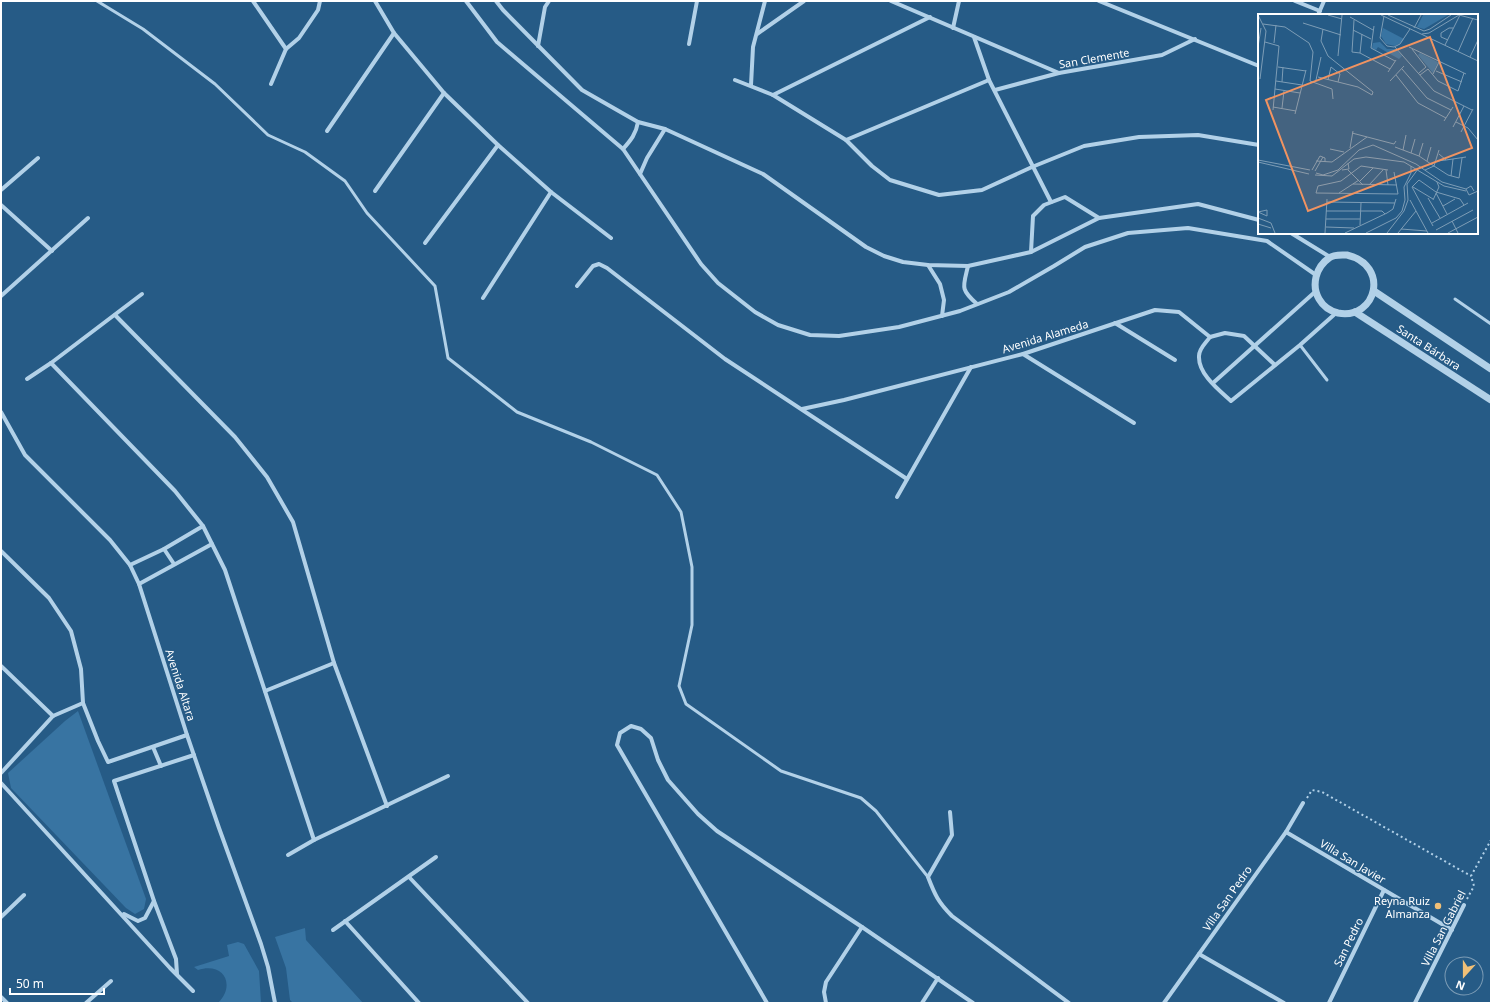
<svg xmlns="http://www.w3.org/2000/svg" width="1492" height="1004" viewBox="0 0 1492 1004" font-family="'Noto Sans',sans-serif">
<rect width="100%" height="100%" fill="#265b86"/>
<g fill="#3874a2">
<path d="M78,711l68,188 -2,10 -9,5 -9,-6 -115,-120 -3,-15 57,-52z"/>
<path d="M305,928l1,12 57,63h-70l-3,-3 -4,-32 -11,-31z"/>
<path d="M238,942l6,2 15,27 2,32h-43c18,-18 6,-41 -20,-33l-4,-3 35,-11 -2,-11z"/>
</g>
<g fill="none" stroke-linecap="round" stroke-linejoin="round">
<g stroke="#b2d1e8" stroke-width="2" stroke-dasharray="2 3" stroke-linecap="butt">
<path d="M1307,798l5,-8 10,2 149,84"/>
<path d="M1467,899l7,-13 -3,-10 20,-36"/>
</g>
<g stroke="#b2d1e8" stroke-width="3">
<path d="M97,1l46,28 72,55 53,51 37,17 40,29 22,32 68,73 13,72 69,54 74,30 66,33 24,37 11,55v58l-13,61 7,18 95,67 80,27 15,13 52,66"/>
<path d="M1455,299l36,25"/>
<path d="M1300,345l27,35"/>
</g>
<g stroke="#b2d1e8" stroke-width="4">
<path d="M253,1l33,48"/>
<path d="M375,1l19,32 50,60 54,52 53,47 60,46"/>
<path d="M466,1l31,41 126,107 78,115 17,19 37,29 23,13 32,10 29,1 60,-9 61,-16 49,-19 45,-26 31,-19 43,-14 60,-5 79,13 49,34"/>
<path d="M496,1l7,9 79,80 56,32 27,7 98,45 103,73 18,9 19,6 25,3 40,1 63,-14 68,-34 99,-14 61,16"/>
<path d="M891,1l168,72"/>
<path d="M1099,1l160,65"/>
<path d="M1295,1l25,10"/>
<path d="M1318,15l6,-14"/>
<path d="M953,28l6,-27"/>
<path d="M757,34l47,-33"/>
<path d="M974,37l15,43 62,122"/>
<path d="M689,44l8,-43"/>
<path d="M538,46l7,-39 4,-6"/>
<path d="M735,80l38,15 73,45 26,26 18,14 49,15 43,-5 50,-23 52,-21 55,-9 59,-2 61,10"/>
<path d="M271,84l15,-35 13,-11 19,-28 2,-9"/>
<path d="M751,85l2,-38 12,-46"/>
<path d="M995,90l64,-17 103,-18 33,-16"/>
<path d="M773,95l157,-78"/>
<path d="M327,131l67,-98"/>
<path d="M846,140l143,-60"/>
<path d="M623,149c8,-9 13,-15 15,-27"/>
<path d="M640,174l7,-16 18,-29"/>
<path d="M1,190l37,-32"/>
<path d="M375,191l69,-98"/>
<path d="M1,205l51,46"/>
<path d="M1291,233l39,24"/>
<path d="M425,243l73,-98"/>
<path d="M1031,252l2,-36 11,-11 21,-8 34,21"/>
<path d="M928,265l12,19 4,16 -2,16"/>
<path d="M968,266c-5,21 -8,23 9,38"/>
<path d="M577,286l16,-20 6,-2 8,4 118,91 182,120"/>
<path d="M1,296l87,-78"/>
<path d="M483,298l68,-106"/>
<path d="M115,315l120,122 32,40 26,45 41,141 53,143"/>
<path d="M1115,323l60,37"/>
<path d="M1210,337c-4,6 -11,11 -11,19 -1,18 20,34 32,45l69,-56 36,-32"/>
<path d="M1210,337l15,-4 19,3 31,29"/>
<path d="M1023,354l111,69"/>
<path d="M51,363l124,128 28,35 22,44 89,270"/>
<path d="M27,379l24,-16 91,-69"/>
<path d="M1213,383l103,-92"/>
<path d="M802,409l42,-9 179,-46 132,-44 24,2 31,25"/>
<path d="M1,412l24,43 85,85 20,25 9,19 48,151 32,93 42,116 7,23 7,36"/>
<path d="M897,497l74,-130"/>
<path d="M164,549l10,15"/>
<path d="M1,551l48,47 22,33 10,38 2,34 15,38 10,21 79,-27"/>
<path d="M130,565l34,-16 39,-23"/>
<path d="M139,584l73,-40"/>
<path d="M1,666l52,50"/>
<path d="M265,691l69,-28"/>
<path d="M153,747l8,19"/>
<path d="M1,773l52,-57 30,-13"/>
<path d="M1,783l169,185 23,23"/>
<path d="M950,812l2,23 -24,42c7,18 10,25 24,39l117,87"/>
<path d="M1286,832l166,98"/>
<path d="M288,855l26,-15 134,-64"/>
<path d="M409,877l119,126"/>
<path d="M124,914l14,7 7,-3 9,-17"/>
<path d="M1,917l23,-22"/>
<path d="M345,921l74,82"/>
<path d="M333,930l103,-73"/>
<path d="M1199,954l85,49"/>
<path d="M177,974l-1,-15 -22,-58 -40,-120 80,-26"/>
<path d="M1,997l6,6"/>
<path d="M86,1003l25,-22"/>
<path d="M767,1003l-150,-258 3,-12 11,-7 10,3 10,9 7,22 10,20 30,34 19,17 145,96 111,76"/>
<path d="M826,1003l-2,-11 2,-10 36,-55"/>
<path d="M922,1003l16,-25"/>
<path d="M1164,1003l122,-171 17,-29"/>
<path d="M1329,1003l55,-113"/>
<path d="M1415,1003l49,-98"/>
</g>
<g stroke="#b2d1e8" stroke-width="7">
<path d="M1347,255c43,10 30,65 -9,58 -8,-2 -15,-7 -19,-14 -8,-14 -3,-32 10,-41 5,-4 13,-3 18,-3z"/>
<path d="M1374,291l117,78"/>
<path d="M1355,312l136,88"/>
</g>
</g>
<circle fill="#f1c077" stroke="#265b86" stroke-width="1.5" cx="1438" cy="906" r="4"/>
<g text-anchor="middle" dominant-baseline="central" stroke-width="3" stroke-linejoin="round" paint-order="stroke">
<g font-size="11" fill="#fff" stroke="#265b86">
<text transform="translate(1094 58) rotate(-10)">San Clemente</text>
<text transform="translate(1045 336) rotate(-17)">Avenida Alameda</text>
<text transform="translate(1429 347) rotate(33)">Santa Bárbara</text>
<text transform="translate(181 685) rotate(72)">Avenida Altara</text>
<text transform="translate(1353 861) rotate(31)">Villa San Javier</text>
<text transform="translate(1227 898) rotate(-55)">Villa San Pedro</text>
<text transform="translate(1443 928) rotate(-63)">Villa San Gabriel</text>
<text transform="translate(1348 942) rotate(-64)">San Pedro</text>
</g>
<g font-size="11" fill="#fff" stroke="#265b86" text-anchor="end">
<text x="1430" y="900">Reyna Ruiz<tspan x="1430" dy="13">Almanza</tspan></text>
</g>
</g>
<g transform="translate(1258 14)">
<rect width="220" height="220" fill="#265b86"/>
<path d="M165,1h25l-24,14 -7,-2zM125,14l21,11 -2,3 -7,4 -9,-2 -5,-8zM122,28l7,7h9l6,7 -3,3 -21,-12 -2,3 -4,-2 1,-5zM162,39l18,9 -5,11 -15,-18z" fill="#3874a2"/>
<path fill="none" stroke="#7d9db6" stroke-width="1" d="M0,1l8,16 -6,48M70,1l14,4M123,1l97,46M130,1l36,16 6,-2 21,-14M126,2l-4,22 7,8 7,1 6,-3 10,-15M92,3l23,13M96,6l-2,32 8,1 30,16M45,9l38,12M5,10l22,3 24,16 4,9 -3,29 22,8 1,10M116,12l-3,22 24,13M156,14l7,-13M65,15l-2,12 7,15 45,36 -1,3M95,16l18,9M164,20l7,-1 30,-18 19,5M190,26l-7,-3v-4l8,-5h4M7,28l14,4 -6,64M16,29l2,-18M187,31l15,-30M0,33l3,-19M137,33l39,44 38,19M151,33l57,27M154,35l14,18 -7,6M200,38l15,-34M102,39l2,-19M80,42l4,-41M212,43l8,-17M20,53l28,4M144,55l25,29 24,12M178,57l26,11M130,58l8,-12M175,60l6,-12M138,61l22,28 28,15M162,61l8,-6 10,12 20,10 6,-18M60,63l40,10 14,8M58,66l5,-23M70,66l3,-13 9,7 -2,8M18,67l26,4M132,67l14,-15M24,68l1,-15M17,75l25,4M15,93l23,4M24,94l2,-17M37,100l11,-44M186,107l9,-14M198,108l12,6 10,12M195,113l11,-21M203,118l12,-23M94,119l42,11 2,-3M137,133l24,9 15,10 5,-16M92,134l3,-17M72,135l14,3M145,136l3,-15M153,139l4,-14M161,142l4,-13M0,146l52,10M188,146l20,-3M58,147l16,1 35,-25M169,147l4,-14M179,147l9,-1 -7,-6M0,148l51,12M54,156l8,-14 5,2v4M84,156l7,-1 -1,-6M90,156l15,15M128,156l2,15M130,156l-27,-4 -20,15 -23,5 -2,7 82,1 -4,-22M167,156l9,-4 14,9 11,3 3,-20M57,157l8,-14M58,159l7,2 15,-5 21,-20 14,-5 43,19 26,18 24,7M57,161l17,1 22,-17 12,-2 38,5 40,24 22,5M193,162l2,-17M102,167l13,-13M95,170l44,1M111,171l14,-15M154,173l7,-7 17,12 24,7 4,6M154,173l21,39M155,173l20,12M216,177l-3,-5 -5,3 3,6 9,-4M81,179l20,-13M178,179l11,21M170,184l12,20M152,186l18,33M175,186l6,-13 -2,-5M69,188l68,1M185,192l12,-7M68,197h56l3,3M0,198l9,-2v6l-9,-4M0,204l13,5 4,10M68,205h34M194,207l6,12M174,209l36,-20M0,210l13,4M102,211l1,-22M68,213l28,1M143,215l26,2M178,216l37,-20M67,219l2,-34M87,219l42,-20 6,-4 3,-10M108,219l30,-15 6,-7 3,-11 -1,-13 7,-14v-7M129,219l17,-22 4,-11 -1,-16 11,-15M140,219l18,-22M190,219l30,-16"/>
<path fill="#f09361" fill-opacity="0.15" stroke="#f09361" stroke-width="2" d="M172,23l42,111 -164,63 -42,-111z"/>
<rect width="220" height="220" fill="none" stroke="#fff" stroke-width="2"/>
</g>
<rect width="1492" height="1004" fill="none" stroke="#ffffff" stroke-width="4"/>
<g transform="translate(1464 976) rotate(201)"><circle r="19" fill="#265b86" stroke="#7d9db6"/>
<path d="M0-3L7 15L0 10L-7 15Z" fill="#f1c077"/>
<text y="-6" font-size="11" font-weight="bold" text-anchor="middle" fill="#ffffff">N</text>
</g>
<path d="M10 988v6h94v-6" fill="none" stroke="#ffffff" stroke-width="2"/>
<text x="16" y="988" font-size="12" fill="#ffffff" stroke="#265b86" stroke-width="3" paint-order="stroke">50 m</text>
</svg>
